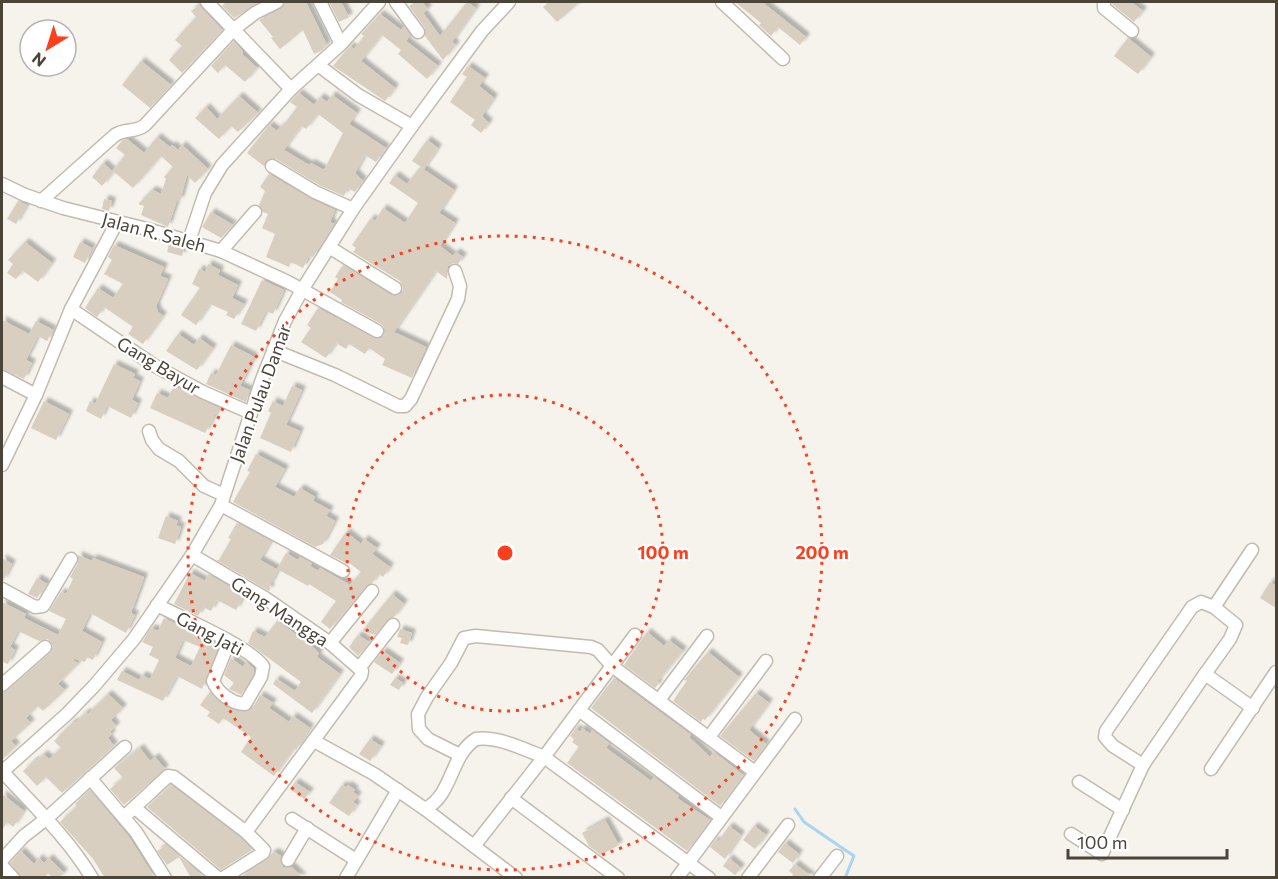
<svg xmlns="http://www.w3.org/2000/svg" width="1278" height="879" viewBox="0 0 1278 879" font-family="Commissioner,sans-serif">
<defs>
<filter id="shadow"><feDropShadow dx="4" dy="-4" stdDeviation="1.5" flood-color="#0004"/></filter>
</defs>
<rect width="100%" height="100%" fill="#f6f3ec"/>
<g fill="none" stroke-linecap="round" stroke-linejoin="round">
<path stroke="#a9d4f2" stroke-width="3" d="M795,809l9,13 50,34 -9,22"/>
</g>
<g fill="#d8cfc1" fill-rule="evenodd" filter="url(#shadow)">
<path d="M226,2h34l-26,16 -12,-12z"/>
<path d="M285,2h21l21,43 -6,6 -7,3 -11,-24 -23,19 -9,-11 2,-1 -14,-17 22,-11z"/>
<path d="M329,2h12l8,15 -10,5z"/>
<path d="M415,2h7l6,7 -5,4 17,23 27,-34 9,6 -24,34 4,3 -13,15 -18,-24v-8l-16,-22z"/>
<path d="M549,2h31l-23,20 -14,-15z"/>
<path d="M735,2h27l44,35 -6,8 -22,-18 -7,9 -12,-11 2,-2z"/>
<path d="M1112,2h19l12,9 -9,11 -22,-18z"/>
<path d="M199,5l23,25 -40,43 -13,-13 13,-14 -7,-6 21,-23 -5,-6z"/>
<path d="M380,14l21,16 3,-4 6,9 -4,6 32,25 -11,13 -29,-25 3,-4 -19,-15 -21,26 34,27 -10,13 -52,-35 17,-20 4,3 10,-13 -3,-2z"/>
<path d="M1128,38l23,19 -13,17 -24,-18z"/>
<path d="M234,41l9,11 -1,2 15,14 -12,14 -20,-17 -7,8 -7,-7z"/>
<path d="M141,61l30,24 -21,23 -28,-23z"/>
<path d="M468,66l17,12 -6,8 15,12 -12,18 7,7 -8,10 -10,-8 4,-5 -25,-18 17,-25 -5,-3z"/>
<path d="M299,93l15,12 6,-8 7,5 5,-7 25,18 -8,11 37,24 -10,14 -11,-7 -10,18 8,8 -8,11 -7,-4 -4,8 -25,-11 -43,-26h-8l-4,7 -17,-13 22,-28 8,6 4,-5 1,1 15,-20 -7,-5zM318,114l25,19 -19,37 -13,-7 -2,2 -25,-15 17,-24 5,3z"/>
<path d="M239,96l19,17 -20,19 -7,-6 -12,13 -24,-21 11,-11 11,12z"/>
<path d="M157,137l13,10 2,-2 6,5 4,-5 26,24 -13,14 -8,-8 -7,26 -3,-1 -9,27 -27,-12 3,-9 -6,-2 14,-14 9,4 5,-15 -2,-2 9,-10 -12,-11 -28,32 -19,-16 -12,14 -10,-9 11,-14 9,8 13,-16 -9,-7 7,-8 4,-1 17,14z"/>
<path d="M427,140l11,8 -14,21 -12,-8z"/>
<path d="M420,167l34,23 -15,23 16,10 -15,23 13,10 3,-4 7,5 -5,7 -5,-1 -5,3 -1,13 -11,-8 -42,61 32,15 -14,31 -30,-13 3,-6 -16,-11 -4,6 -16,-10 -3,5 -10,-6 -10,15 -25,-16 10,-14 -4,-3 11,-17 56,30h7l3,-4v-7l-3,-3 -40,-22 1,-2 -12,-8 8,-13 -3,-2 8,-12 48,30 4,1 7,-3 1,-5 -3,-7 -47,-29 3,-4 -4,-3 19,-27 4,3 8,-13 22,15 13,-20 -29,-20 6,-8 12,9z"/>
<path d="M269,174l42,25 24,11 -5,12 4,2 -21,33 -4,-1 -6,12 -12,-6 -2,5 -23,-10 9,-23 -13,-6 6,-14 -5,-2 -4,-7 6,-14 -5,-4z"/>
<path d="M104,199l8,2 -3,10 -7,-2z"/>
<path d="M18,201l9,4 -11,19 -9,-5z"/>
<path d="M211,212l22,13 -12,13 -19,-11z"/>
<path d="M25,242l27,21 -14,19 -15,-11 -7,8 -9,-6 6,-9 -5,-4z"/>
<path d="M80,242l12,6 -7,15 -12,-6z"/>
<path d="M169,244l15,5 -2,7 -15,-4z"/>
<path d="M114,245l50,22 -4,9 8,3 -12,27 2,6 5,4 -20,28 -15,-10 5,-7 -29,-20 -7,10 -12,-9 13,-20 15,10 10,-14 -19,-10 8,-14 -4,-3z"/>
<path d="M208,264l12,6 -2,5 20,10 -6,13 12,6 -10,15 -8,-4 2,-3 -18,-8 -14,21 -15,-10 19,-27 -8,-4 7,-15 6,3z"/>
<path d="M262,280l22,10 -11,24 -7,-3 -10,20 -15,-7z"/>
<path d="M2,320l27,14 7,-13 17,9 -6,11 -9,-5 -12,24 6,3 -8,16 -22,-10z"/>
<path d="M178,334l16,11 5,-7 14,10 -16,22 -31,-19z"/>
<path d="M231,345l23,12 -14,29 10,4 -4,12 -40,-18 5,-11 5,2z"/>
<path d="M114,364l21,10 -2,4 7,3 -8,19 6,3 -7,15 -24,-12 -6,13 -15,-8 4,-10 5,3z"/>
<path d="M174,386l45,22 -14,25 -55,-25 7,-15 11,5z"/>
<path d="M292,386l10,4 -16,35 14,6 -9,21 -31,-14 11,-25 -3,-2 5,-10 10,5z"/>
<path d="M44,401l25,13 -13,26 -25,-12z"/>
<path d="M256,454l29,15 -10,18 19,10 6,-9 15,9 -2,4 17,9 -4,6 9,5 -12,23 -8,3 -82,-45 17,-30 -3,-1z"/>
<path d="M166,516l12,5 -2,4 5,2 -6,17 -17,-6z"/>
<path d="M237,523l34,18 -11,19 18,10 -9,17 2,1 -2,3 -53,-31h3l12,-21 -3,-1z"/>
<path d="M346,532l15,12 3,-5 13,9 -5,6 18,13 -7,10 -4,-3 -7,9 -6,3 -36,43 -9,-7 15,-21 -27,-17 -1,2 -31,-17 9,-16 12,7 2,-3 12,6 -2,3 8,5 2,-3 30,17 11,-13 -14,-11 -1,2 -16,-8z"/>
<path d="M78,555l14,6 1,-3 51,19 -13,36 4,2 -9,18 -36,-20 -8,18 20,11 -9,18 -6,-3 -2,5 -13,-4 6,6 -20,20 7,6 -22,21 -5,-5 -12,12 5,5 -20,18 5,5 -14,14v-67l5,-2 43,-38 3,-7 -5,-7 -9,2 -21,-10 -8,16 5,3 -7,14 -5,-2 -1,2v-62l24,12 -2,4 34,17 8,-16 -17,-8 12,-19 5,2 7,-15 -3,-2 8,-14z"/>
<path d="M2,558l10,6 -9,17h-1z"/>
<path d="M190,573l15,8 3,-7 36,21 -8,15 -19,-10 -6,11 -8,-4 -5,9 -24,-12z"/>
<path d="M37,578l10,6 -10,14 -9,-4z"/>
<path d="M1270,582l6,4v22l-16,-10z"/>
<path d="M392,594l12,10 -10,13 -7,3 -12,15 -13,-4z"/>
<path d="M164,618l55,27 -17,44 -25,-13 -14,25 -46,-21 5,-9 17,9 3,-5 8,4 9,-19 -10,-5 4,-8 -11,-5 9,-14 7,3zM183,640l17,7 -9,19 -16,-8z"/>
<path d="M277,621l31,22 11,10 -2,4 23,17 -28,39 -39,-29 3,-5 19,12 6,-9 -53,-39 5,-12 12,6z"/>
<path d="M400,629l12,4 -4,12 -8,-2 2,-5 -5,-1z"/>
<path d="M647,632l17,14 5,-6 14,11 -26,31 2,1 -4,5 -31,-23z"/>
<path d="M358,635l11,7 -11,14 -9,-9z"/>
<path d="M383,651l17,12 -8,11 -18,-12z"/>
<path d="M708,652l31,25 -34,43 -2,-1 -2,3 -28,-21 14,-20 -3,-1z"/>
<path d="M231,658l12,9 3,-5 8,7 -1,5 -12,21 -12,-6 5,-6 -10,-8z"/>
<path d="M395,678l8,5 -4,7 -9,-5z"/>
<path d="M614,678l77,57 -2,2 21,20 4,-5 29,23 -23,31 -129,-98z"/>
<path d="M210,692l16,15 18,5 8,-3 8,-14 13,8 -4,5 20,14 4,-6 17,12 -14,22 -2,-2 -20,28 -33,-24 10,-15 -28,-19 -4,6 -12,-8 3,-4 -10,-7z"/>
<path d="M756,693l13,10 -20,27 17,14 -12,17 -34,-25z"/>
<path d="M108,694l15,14 -12,12 5,6 -6,6 2,2 -4,4 6,8 -52,47 -16,-16 -9,9 -14,-15 12,-11 1,1 8,-7 5,5 12,-11 -7,-7 19,-19 2,1 11,-11 2,2z"/>
<path d="M576,728l4,4 2,-4 8,6 2,-4 17,13 -3,5 18,13 27,20 3,-4 25,19 -2,2 33,22 -23,31 -120,-88 12,-16 -7,-5 2,-3 -4,-3z"/>
<path d="M370,739l11,7 -11,15 -11,-7z"/>
<path d="M140,748l10,13 5,-4 10,12 -41,36 -14,-16 13,-11 -9,-10z"/>
<path d="M295,782l15,10 -6,7 -14,-10z"/>
<path d="M171,785l70,53 11,12 -31,20 -74,-63z"/>
<path d="M342,785l4,2 2,-2 7,5 -2,2 5,4 -5,6 4,3 -8,11 -20,-13z"/>
<path d="M90,790l39,47 26,41h-50l-12,-19 -33,-37 17,-16 -2,-2z"/>
<path d="M2,794l22,17 -11,16 -6,-5 -5,8z"/>
<path d="M605,820l14,25 -18,10 -12,-9 -7,-13z"/>
<path d="M729,826l12,9 -16,24 -15,-12 5,-7 3,2z"/>
<path d="M754,826l12,9 -11,14 -12,-9z"/>
<path d="M785,843l14,11 -6,9 -15,-11z"/>
<path d="M167,845l38,33h-14l-12,-21 -12,8 -10,-14z"/>
<path d="M21,851l13,13 5,-6 5,5 5,-5 15,15 -5,5h-6l-5,-5 -4,5h-23l-11,-15z"/>
<path d="M275,852l6,4v7l2,4h9l11,11h-64l28,-18 4,-6z"/>
<path d="M729,858l12,10 -6,7 -12,-9z"/>
<path d="M795,864l17,13v1h-21l2,-4 -4,-3z"/>
</g>
<g fill="none" stroke-linecap="round" stroke-linejoin="round">
<g stroke="#c2bbae" stroke-width="15">
<g id="minor">
<path d="M207,2l84,87"/>
<path d="M320,2l21,42"/>
<path d="M396,2l22,30"/>
<path d="M722,2l61,57"/>
<path d="M1104,2v6l28,23"/>
<path d="M318,65l40,30 54,31"/>
<path d="M272,166l43,26 38,17"/>
<path d="M2,184l23,11 38,13 84,21 74,22 67,31 89,49"/>
<path d="M41,201l74,-66c10,-7 21,-2 30,-10l89,-96 21,-16 22,-11"/>
<path d="M189,241l16,-48 17,-28 69,-76 50,-45 38,-42"/>
<path d="M329,247l66,41"/>
<path d="M221,251l34,-39"/>
<path d="M71,309l84,57 48,26 48,21"/>
<path d="M273,350l62,25 63,31h7l6,-7 47,-100 2,-13 -5,-15"/>
<path d="M2,377l34,18"/>
<path d="M149,431l3,9 7,9 20,12 25,25 20,9"/>
<path d="M2,465l34,-70 35,-86 46,-87"/>
<path d="M221,505l122,66"/>
<path d="M192,555l73,43 65,45 32,28 -1,5 -115,156"/>
<path d="M2,589l33,18 8,-1 28,-47"/>
<path d="M157,605c25,13 91,41 106,61l-2,11 -16,27c-13,0 -28,-12 -32,-23l16,-39"/>
<path d="M1214,607l38,-57"/>
<path d="M330,643l42,-52"/>
<path d="M360,667l33,-42"/>
<path d="M2,685l43,-38"/>
<path d="M659,700l48,-64"/>
<path d="M579,710l142,107"/>
<path d="M709,737l57,-76"/>
<path d="M314,741l60,33 51,35c28,-14 25,-54 51,-70 22,-3 47,10 68,18l165,121"/>
<path d="M460,755l-32,-16 -9,-10 -1,-15 9,-17 24,-34 13,-25 12,-2 115,11 7,3 14,16 143,106"/>
<path d="M1143,765l-30,-19 -8,-9 1,-6 86,-124 9,-5 13,5 22,18 -6,14 -25,35"/>
<path d="M1211,769l65,-97"/>
<path d="M2,771c31,34 66,67 90,107"/>
<path d="M2,772l65,-58 27,-28 40,-47 58,-84 29,-50 40,-123 24,-61 17,-31 51,-81 59,-83 70,-95 27,-29"/>
<path d="M90,778l46,54 29,46"/>
<path d="M1079,782l44,28"/>
<path d="M511,798l107,80"/>
<path d="M135,808l83,70"/>
<path d="M425,809l91,69"/>
<path d="M124,817l44,-41 6,1 72,55 18,18 -1,3 -40,25"/>
<path d="M292,819l64,41"/>
<path d="M1071,834l31,20 41,-89 62,-91 48,34"/>
<path d="M474,846l70,-89 91,-122"/>
<path d="M2,860l22,-24 22,-17 79,-72"/>
<path d="M288,860l19,-32"/>
<path d="M2,866l11,12"/>
<path d="M346,878l52,-88"/>
<path d="M677,878l118,-159"/>
<path d="M748,878l40,-53"/>
<path d="M820,878l17,-22"/>
</g>
</g>
<use href="#minor" stroke="#fff" stroke-width="12"/>
</g>
<g fill="none" stroke="#fc3f1d" stroke-width="3" stroke-dasharray="3 6">
<circle cx="505" cy="553" r="158"/>
<circle cx="505" cy="553" r="317"/>
</g>
<g text-anchor="middle" dominant-baseline="central" stroke-width="4.5" stroke-linejoin="round" paint-order="stroke">
<g font-size="18" fill="#4b4439" stroke="#fff">
<text transform="translate(154 232) rotate(15)">Jalan R. Saleh</text>
<text transform="translate(159 365) rotate(31)">Gang Bayur</text>
<text transform="translate(260 393) rotate(-70)">Jalan Pulau Damar</text>
<text transform="translate(280 611) rotate(33)">Gang Mangga</text>
<text transform="translate(210 633) rotate(28)">Gang Jati</text>
</g>
</g>
<circle cx="505" cy="553" r="9" fill="#fc3f1d" stroke="#fff" stroke-width="3"/>
<g font-size="18" text-anchor="middle" font-weight="bold" fill="#fc3f1d" stroke="#fff" stroke-width="4.5" stroke-linejoin="round" paint-order="stroke">
<text x="663" y="559">100 m</text>
<text x="822" y="559">200 m</text>
</g>
<rect width="1278" height="879" fill="none" stroke="#4b4439" stroke-width="6"/>
<g transform="translate(48 48) rotate(218)"><circle r="28" fill="#ffffff" stroke="#b7b4b0" stroke-width="1.5"/>
<path d="M0-4.5L10 22L0 15L-10 22Z" fill="#fc3f1d"/>
<text y="-9" font-size="16" font-weight="bold" text-anchor="middle" fill="#4b4439">N</text>
</g>
<path d="M1068 849v9h159v-9" fill="none" stroke="#4b4439" stroke-width="3"/>
<text x="1077" y="849" font-size="18" fill="#4b4439" stroke="#ffffff" stroke-width="4.5" paint-order="stroke">100 m</text>
</svg>
